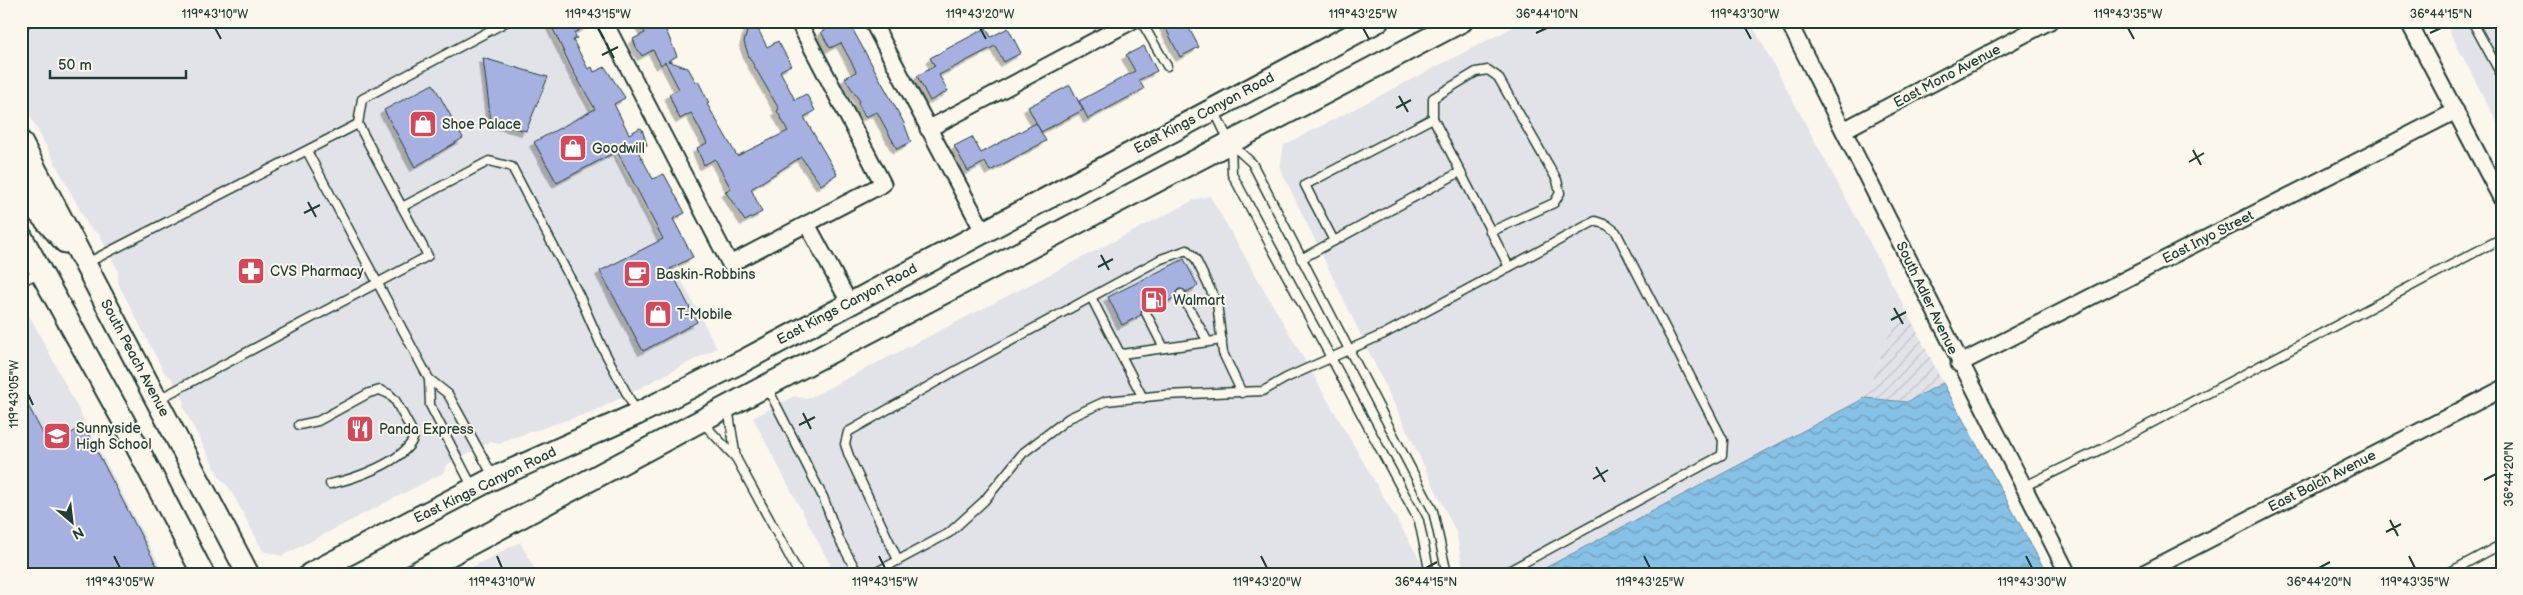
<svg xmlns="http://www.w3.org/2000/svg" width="2523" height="595" viewBox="0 0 2523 595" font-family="'Balsamiq Sans',sans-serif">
<defs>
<pattern id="industrial-furrows" width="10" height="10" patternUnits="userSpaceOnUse" patternTransform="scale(1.25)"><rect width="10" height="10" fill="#e2e2e9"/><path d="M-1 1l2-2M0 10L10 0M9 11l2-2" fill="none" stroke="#c1c3c8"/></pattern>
<pattern id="water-waves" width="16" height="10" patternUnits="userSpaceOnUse" patternTransform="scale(1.25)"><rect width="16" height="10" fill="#87c1e6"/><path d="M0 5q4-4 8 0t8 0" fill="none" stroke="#6e9ebb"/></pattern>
<filter id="shadow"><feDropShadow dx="-4.5" dy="4.5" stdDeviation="0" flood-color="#0004"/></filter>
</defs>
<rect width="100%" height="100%" fill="#fbf7ec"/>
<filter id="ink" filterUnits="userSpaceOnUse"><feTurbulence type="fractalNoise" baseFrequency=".02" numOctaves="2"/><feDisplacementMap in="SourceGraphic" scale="10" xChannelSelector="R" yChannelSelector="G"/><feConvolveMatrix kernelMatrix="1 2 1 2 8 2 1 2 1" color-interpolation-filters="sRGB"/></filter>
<g filter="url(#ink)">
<g fill="#e2e2e9">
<path d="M21,21h524l172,327 -122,63 -83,27 -12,6 -10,-2 -42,22 -5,9 -161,83 -19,-5 -33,-62 -10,-11 -37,-71 1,-7 -13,-23 -6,-3 -47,-91v-13l-19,-36 -10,-7 -68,-128z"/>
<path d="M1525,21h225l156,289 -10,5 -31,83 -331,176h-70l-8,-42 -176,-364 4,-23z"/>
<path d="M2444,21h58v111z"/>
<path d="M1210,196l218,378h-593l-82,-156 41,-22 13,3 389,-200z"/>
<path d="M21,299l143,275h-143z"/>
<path d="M520,542l17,32h-78z"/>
</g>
<path fill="url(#industrial-furrows)" d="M1906,310l37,73 -36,19 -42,-4 31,-83z"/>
<path fill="url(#water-waves)" stroke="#5d8c9f" d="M1943,383l104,191h-513l331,-176 42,4z"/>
<g fill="#a6b1e1" stroke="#1f3d34" filter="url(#shadow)">
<path d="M549,21h46l-21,12 3,5 -4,2 15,29 4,-2 2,5 11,-5 19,29 1,2 -11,6 15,30 11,-6 2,1 5,16 -10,5 3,5 13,24 11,-5 20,37 1,2 -12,6 20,38 -23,12 27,53 -54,29 -43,-80 63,-32 -46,-88 -60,32 -23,-41 61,-33 -22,-38z"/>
<path d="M638,21h24l15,35 -9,5 20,7 8,14 2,-1 11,22 -2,1 30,52 51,-25 -11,-20 2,-2 -30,-52 -5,-15 6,-21h4l13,26 11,-6 13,24 -11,6 15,29 11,-6 5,8 4,9 -11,6 33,57 -16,11 -20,-28 -50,32 11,23 -17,9 -20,-30 6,-2 -16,-30 -11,6 -3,-7 -4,-10 10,-5 -16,-30 -11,6 -4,-8 -7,-17 10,-5 -14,-27 -4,3 -8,-15 -11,6 -6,-9 -3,-8 12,-6z"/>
<path d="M830,21h18l56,102 7,19 -14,7 -20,-37 -12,5 -7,-14 1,-3 -13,-20 -1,-2 11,-6 -2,-5 -13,-24 -11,5 -9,-16 11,-6z"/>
<path d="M1162,21h23l14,26 -19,10z"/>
<path d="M986,28l5,9 17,-9 13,25 -17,9 -9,-16 -56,29 9,16 -18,10 -13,-25 18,-10 -5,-8z"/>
<path d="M1144,46l13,25 -18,9 5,9 -56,30 -9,-18 56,-30 -9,-16z"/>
<path d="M483,58l65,19 -22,54 -35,-9z"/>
<path d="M433,84l30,54 -48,29 -31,-57z"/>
<path d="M1070,85l13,25 -42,22 -13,-25z"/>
<path d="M1036,123l10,18 -56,30 -5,-9 -17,9 -14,-25 18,-9 9,16z"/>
<path d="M1184,259l14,27 -12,6 -7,-3 -3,3v5l-25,13 -8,-2 -2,7 -19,10 -14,-28z"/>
<path d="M21,392l28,53 35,-19 77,148h-140z"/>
</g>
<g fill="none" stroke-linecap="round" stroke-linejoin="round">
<g stroke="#1f3d34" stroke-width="11">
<g id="lane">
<path d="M1141,21l26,45"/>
<path d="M2472,21l30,55"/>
<path d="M21,28l7,-7"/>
<path d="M1214,110l16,33 22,20 181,348 14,63"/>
<path d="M1433,118v-20l43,-26 12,-2 10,7 59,103 3,13 -6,10 -64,29"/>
<path d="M1231,145l1,29 187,347 11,53"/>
<path d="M307,151l122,228 19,15 45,82"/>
<path d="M402,207l87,-46 23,6 67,128 22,50 36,68"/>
<path d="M1334,241l126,-69"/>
<path d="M1301,259l33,-18 -29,-56 128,-67 76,149"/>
<path d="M87,263l271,-139"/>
<path d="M21,282l19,-10"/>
<path d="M1181,294l27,48"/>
<path d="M1091,297l52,101"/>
<path d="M1146,313l18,35"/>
<path d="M1122,354l100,-14"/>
<path d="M429,379l1,26 43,83"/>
<path d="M767,387l56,110 16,42 19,35"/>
<path d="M159,399l269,-143 -70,-132 4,-25 146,-78"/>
<path d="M728,408l8,50"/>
<path d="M702,422l34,36 63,116"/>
<path d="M299,425l19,-4 51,-28 11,-3 9,4 6,6 17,31 1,8c-10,23 -59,40 -83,45"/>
<path d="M2023,487l87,-42 392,-207"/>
<path d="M898,560l-49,-104 -4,-12 3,-12 102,-58 211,-115 26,-9 8,8 22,45 6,50 19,40"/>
<path d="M873,574l76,-41 35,-32 39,-48 46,-35 37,-17 59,-6 98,-4 23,-13 98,-44 211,-113 12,4 9,7 107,208 -1,15 -219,119"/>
<path d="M2446,574l56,-30"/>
</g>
</g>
<g stroke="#1f3d34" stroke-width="19">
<g id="street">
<path d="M604,21l126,243 153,-80 -85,-163"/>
<path d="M872,21l111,210"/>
<path d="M1788,21l280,553"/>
<path d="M2408,21l94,179"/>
<path d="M928,129l204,-108"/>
<path d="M1844,130l206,-109"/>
<path d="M807,224l43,80"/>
<path d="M1959,364l497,-253"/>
<path d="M2142,574l360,-185"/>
</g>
</g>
<g stroke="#1f3d34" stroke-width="25">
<g id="secondary">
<path d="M21,142l227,432"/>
<path d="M21,186l10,18 34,38"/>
<path d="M21,236l102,184 80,154"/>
<path d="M310,574l184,-96 143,-64 106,-53 635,-340"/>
<path d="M414,574l352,-188 696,-365"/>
</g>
</g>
<use href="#lane" stroke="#fbf7ec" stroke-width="8"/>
<use href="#street" stroke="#fbf7ec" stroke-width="15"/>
<use href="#secondary" stroke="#fbf7ec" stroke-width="21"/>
</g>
</g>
<path fill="none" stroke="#1f3d34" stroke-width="2" d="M215,28l6,11M598,28l6,11M980,28l6,11M1363,28l6,11M1745,28l6,11M2128,28l6,11M1536,33l11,-5M2430,33l11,-5M606,43l8,15M602,55l16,-8M1399,96l9,16M1396,108l15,-8M2193,150l8,15M2189,162l15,-9M308,202l8,15M304,213l16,-8M1101,255l8,15M1098,267l15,-8M1894,308l9,16M1891,320l15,-8M28,394l5,11M803,413l8,16M799,425l16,-8M1596,467l9,15M1593,479l15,-9M2484,480l12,-6M2390,520l8,16M2386,532l15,-8M114,556l6,12M497,556l5,12M879,556l6,12M1261,556l6,12M1644,556l6,12M2026,556l6,12M2409,556l6,12M1426,568l11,-6M2319,568l11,-6"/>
<defs>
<g id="shop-square" transform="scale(1.4375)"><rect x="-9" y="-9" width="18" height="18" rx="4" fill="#d1495b" stroke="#fbf7ec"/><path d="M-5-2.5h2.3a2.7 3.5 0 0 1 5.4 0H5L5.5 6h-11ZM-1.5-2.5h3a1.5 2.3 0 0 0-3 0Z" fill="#fff"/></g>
<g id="pharmacy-square" transform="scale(1.4375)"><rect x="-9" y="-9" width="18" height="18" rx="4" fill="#d1495b" stroke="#fbf7ec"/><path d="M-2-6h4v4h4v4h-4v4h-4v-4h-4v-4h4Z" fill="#fff"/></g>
<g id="cafe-square" transform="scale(1.4375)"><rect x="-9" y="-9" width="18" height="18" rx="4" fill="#d1495b" stroke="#fbf7ec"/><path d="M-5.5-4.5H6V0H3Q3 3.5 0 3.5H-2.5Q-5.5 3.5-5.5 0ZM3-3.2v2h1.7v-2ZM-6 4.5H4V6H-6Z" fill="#fff"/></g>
<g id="fuel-square" transform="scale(1.4375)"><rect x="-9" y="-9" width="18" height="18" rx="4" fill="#d1495b" stroke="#fbf7ec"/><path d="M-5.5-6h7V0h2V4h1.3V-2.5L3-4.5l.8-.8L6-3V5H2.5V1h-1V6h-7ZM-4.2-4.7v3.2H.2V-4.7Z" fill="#fff"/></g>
<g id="restaurant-square" transform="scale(1.4375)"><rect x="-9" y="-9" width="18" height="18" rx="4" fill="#d1495b" stroke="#fbf7ec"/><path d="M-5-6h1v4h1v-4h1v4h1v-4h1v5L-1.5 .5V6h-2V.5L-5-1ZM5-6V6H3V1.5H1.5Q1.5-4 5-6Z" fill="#fff"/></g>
<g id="school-square" transform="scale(1.4375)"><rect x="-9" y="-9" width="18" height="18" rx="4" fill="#d1495b" stroke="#fbf7ec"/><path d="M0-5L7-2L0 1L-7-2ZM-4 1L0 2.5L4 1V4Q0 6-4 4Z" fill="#fff"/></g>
</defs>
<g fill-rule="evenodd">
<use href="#shop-square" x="423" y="124"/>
<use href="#shop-square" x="573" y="148"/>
<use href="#pharmacy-square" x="251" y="271"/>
<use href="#cafe-square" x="637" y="274"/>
<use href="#fuel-square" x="1154" y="300"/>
<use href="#shop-square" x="658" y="314"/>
<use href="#restaurant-square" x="360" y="429"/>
<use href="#school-square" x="57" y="436"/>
</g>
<g text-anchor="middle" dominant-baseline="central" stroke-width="4" stroke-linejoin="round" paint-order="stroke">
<g font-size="14" fill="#1f3d34" stroke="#fbf7ec">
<text transform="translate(1947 76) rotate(-28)">East Mono Avenue</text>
<text transform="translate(1204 113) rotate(-28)">East Kings Canyon Road</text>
<text transform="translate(2208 237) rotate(-27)">East Inyo Street</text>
<text transform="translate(1927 298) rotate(64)">South Adler Avenue</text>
<text transform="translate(847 304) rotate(-28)">East Kings Canyon Road</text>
<text transform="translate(135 358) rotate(62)">South Peach Avenue</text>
<text transform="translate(2322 481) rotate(-27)">East Balch Avenue</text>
<text transform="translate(485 485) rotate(-26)">East Kings Canyon Road</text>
</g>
<g font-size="14" fill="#1f3d34" stroke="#fbf7ec" text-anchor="start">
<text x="442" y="124">Shoe Palace</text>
<text x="592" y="148">Goodwill</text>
<text x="270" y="271">CVS Pharmacy</text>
<text x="656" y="274">Baskin-Robbins</text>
<text x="1173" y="300">Walmart</text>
<text x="677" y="314">T-Mobile</text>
<text x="76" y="428">Sunnyside<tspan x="76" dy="16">High School</tspan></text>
<text x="379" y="429">Panda Express</text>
</g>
</g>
<rect width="2523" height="595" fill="none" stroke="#fbf7ec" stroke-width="55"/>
<g transform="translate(72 522) rotate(152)" stroke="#fbf7ec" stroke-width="4" paint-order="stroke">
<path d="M0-4L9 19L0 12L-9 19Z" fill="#1f3d34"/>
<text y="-8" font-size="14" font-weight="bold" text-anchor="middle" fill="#1f3d34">N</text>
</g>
<path d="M50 70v8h136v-8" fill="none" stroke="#1f3d34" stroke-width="2.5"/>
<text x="58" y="70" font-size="15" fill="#1f3d34" stroke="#fbf7ec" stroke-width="4" paint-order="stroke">50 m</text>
<rect x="28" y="28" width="2468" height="540" fill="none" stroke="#1f3d34" stroke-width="2"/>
<g font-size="12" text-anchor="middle" fill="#1f3d34">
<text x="215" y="18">119°43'10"W</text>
<text x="598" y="18">119°43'15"W</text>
<text x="980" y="18">119°43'20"W</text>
<text x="1363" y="18">119°43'25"W</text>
<text x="1547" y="18">36°44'10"N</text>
<text x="1745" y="18">119°43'30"W</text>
<text x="2128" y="18">119°43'35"W</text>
<text x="2441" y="18">36°44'15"N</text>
<text transform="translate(14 394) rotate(-90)" y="4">119°43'05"W</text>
<text transform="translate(2509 474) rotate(-90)" y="4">36°44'20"N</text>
<text x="120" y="586">119°43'05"W</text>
<text x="502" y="586">119°43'10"W</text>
<text x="885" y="586">119°43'15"W</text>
<text x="1267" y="586">119°43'20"W</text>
<text x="1426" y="586">36°44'15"N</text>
<text x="1650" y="586">119°43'25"W</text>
<text x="2032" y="586">119°43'30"W</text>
<text x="2319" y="586">36°44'20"N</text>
<text x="2415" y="586">119°43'35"W</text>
</g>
</svg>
